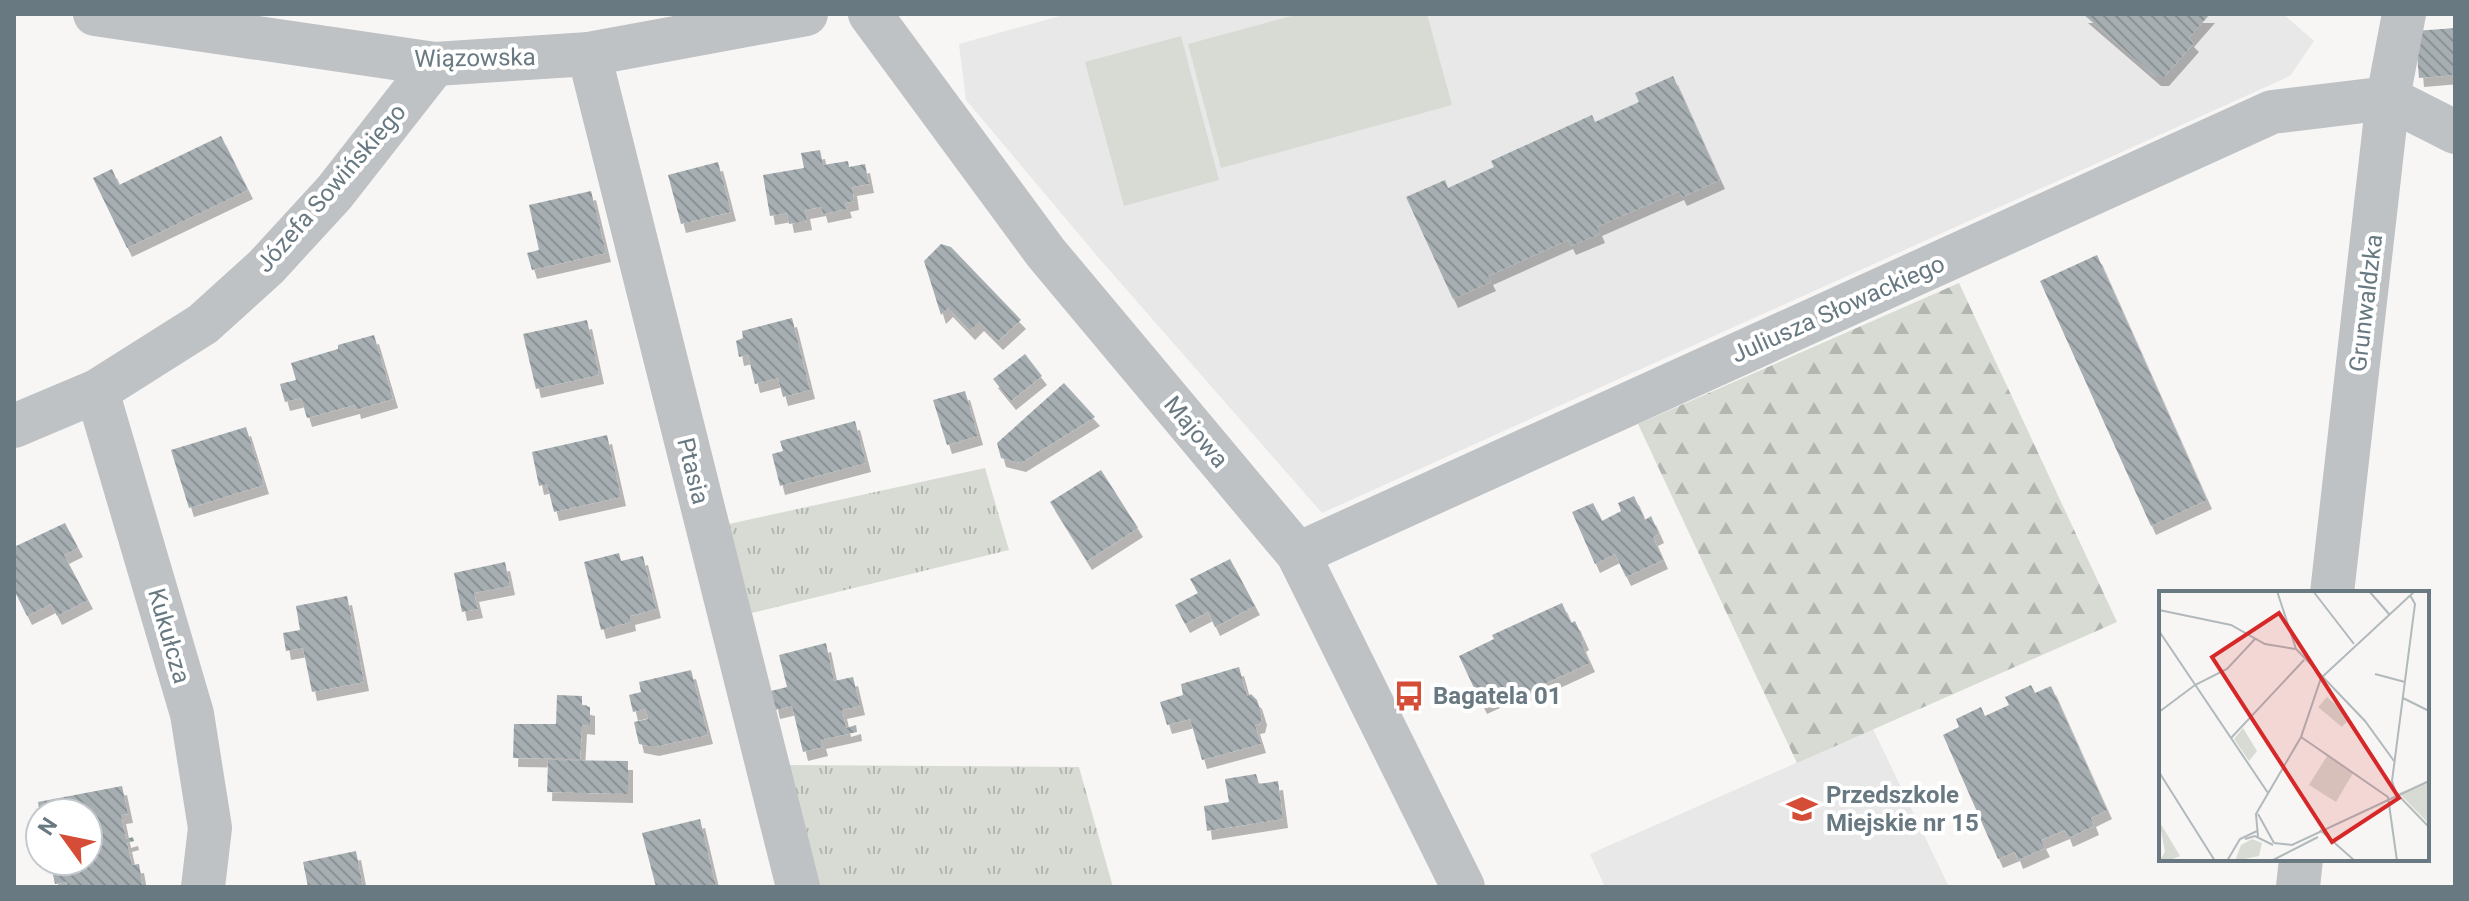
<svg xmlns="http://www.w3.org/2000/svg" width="2469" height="901" viewBox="0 0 2469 901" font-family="Roboto,sans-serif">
<defs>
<pattern id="grass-tufts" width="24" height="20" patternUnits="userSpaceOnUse" patternTransform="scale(2)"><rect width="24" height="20" fill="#d7dbd3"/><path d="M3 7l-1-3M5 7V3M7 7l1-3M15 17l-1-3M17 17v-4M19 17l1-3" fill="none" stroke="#b2b6b1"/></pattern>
<pattern id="forest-firs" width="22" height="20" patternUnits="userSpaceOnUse" patternTransform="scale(2)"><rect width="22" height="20" fill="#d7dbd3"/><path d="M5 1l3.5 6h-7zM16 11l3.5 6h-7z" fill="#b2b6b1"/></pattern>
<pattern id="building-back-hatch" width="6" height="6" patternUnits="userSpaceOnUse" patternTransform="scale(2)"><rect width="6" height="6" fill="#a6aeb2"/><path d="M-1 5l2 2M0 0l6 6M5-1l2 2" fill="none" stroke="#8b9296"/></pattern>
<filter id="shadow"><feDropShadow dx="5" dy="9" stdDeviation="0" flood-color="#0004"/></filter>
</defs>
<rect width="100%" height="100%" fill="#f7f6f4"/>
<g fill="#e7e8e7">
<path d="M1067,14h1216l31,27 -24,35 -968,437 -224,-256 -132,-157 -7,-56z"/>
<path d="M1873,729l76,158h-344l-15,-33z"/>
</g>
<g fill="url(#grass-tufts)">
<path d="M985,468l24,82 -257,63 -23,-89z"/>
<path d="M789,765l290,2 34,120h-294z"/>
</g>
<path fill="url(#forest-firs)" d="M1959,283l158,339 -320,141 -159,-339z"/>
<g fill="#d7dbd3">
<path d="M1299,14h128l25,91 -231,63 -33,-124z"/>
<path d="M1181,36l38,144 -95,26 -39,-144z"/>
</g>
<g fill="url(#building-back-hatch)" filter="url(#shadow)">
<path d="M2083,14h127l-21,24 5,5 -30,34h-8z"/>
<path d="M2455,28v47l-36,3 -4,-47z"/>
<path d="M1673,76l47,104 -38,17 -3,-6 -82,36 3,7 -29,12 -3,-6 -80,36 3,6 -38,17 -47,-102 39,-17 3,8 46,-21 -3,-6 101,-46 3,7 44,-20 -4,-9z"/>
<path d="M221,136l27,54 -121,58 -34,-70 19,-9 7,16z"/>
<path d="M820,150l3,15 25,-4 1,6 16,-3 4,20 -17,3 2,14 -9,2 2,6 -24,5 -2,-7 -16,3 2,11 -18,3 -2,-11 -17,3 -7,-41 41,-7 -3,-15z"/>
<path d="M718,162l13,50 -50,12 -13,-49z"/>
<path d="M591,191l15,62 -74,17 -5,-17 12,-3 -10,-45z"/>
<path d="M941,244l10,3 70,73 -23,21 -19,-19 -9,9 -22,-23 -7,7 -17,-54z"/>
<path d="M2097,255l110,245 -56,26 -111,-245z"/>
<path d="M792,318l18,72 -27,7 -5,-19 -23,6 -7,-29 -9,2 -3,-16 7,-3 -1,-7z"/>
<path d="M587,320l12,55 -63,14 -13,-55z"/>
<path d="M374,335l19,64 -37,11 -1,-5 -48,13 -6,-20 -16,4 -5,-18 16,-4 -5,-17 47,-14v-4z"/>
<path d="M1025,354l17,22 -31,25 -18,-22z"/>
<path d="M1064,383l31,34 -74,46 -20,-5 -4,-15z"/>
<path d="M965,391l13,45 -31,9 -14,-45z"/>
<path d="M855,421l11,42 -86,23 -8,-32 11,-3 -3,-10z"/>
<path d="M246,427l18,58 -75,23 -18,-58z"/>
<path d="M607,435l14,62 -67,15 -7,-28 -8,2 -7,-34z"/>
<path d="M1101,470l37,58 -51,33 -37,-59z"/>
<path d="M1634,496l11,24 6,-4 8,18 -6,3 10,23 -37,17 -11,-23 -20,10 -23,-52 21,-9 9,18 19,-10 -3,-8z"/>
<path d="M65,523l13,25 -14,7 24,45 -31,16 -6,-12 -24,12 -13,-26v-43z"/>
<path d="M619,553l2,8 22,-5 13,53 -26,7 1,6 -30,8 -17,-68z"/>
<path d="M1230,559l25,47 -40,21 -7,-15 -23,12 -10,-19 23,-12 -8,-14z"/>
<path d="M505,562l5,24 -36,7 4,16 -16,3 -8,-39z"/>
<path d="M347,596l17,86 -52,10 -9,-44 -17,3 -3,-18 17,-3 -4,-24z"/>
<path d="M1562,603l9,20 4,-2 9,20 -3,2 9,20 -70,32 -3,-6 -35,16 -23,-49 35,-17 -2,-4z"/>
<path d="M826,643l8,38 19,-4 7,29 -18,4 4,18 10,-3 1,7 -36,8 2,7 -20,5 -11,-46 -17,4 -4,-19 16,-4 -8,-32z"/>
<path d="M1239,667l8,29 4,-2 6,6 5,16 -2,8 -5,1 6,19 -59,16 -12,-41 -23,6 -7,-23 23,-7 -2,-11z"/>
<path d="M691,670l17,65 -54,12 -15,-3 -5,-22 14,-3 -3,-10 -12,3 -4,-17 12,-3 -2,-10z"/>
<path d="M2031,685l4,8 16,-7 56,124 -16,8 3,8 -26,12 -3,-8 -24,10 4,8 -27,12 -3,-8 -17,7 -55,-124 16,-8 -3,-8 25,-12 4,9 24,-11 -4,-8z"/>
<path d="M557,695l25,1v9l8,2v19l-8,-1 -2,34 -67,-1 1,-34h42z"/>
<path d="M548,760l80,1v33l-81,-2z"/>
<path d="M1256,774l3,10 19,-3 5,38 -76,12 -3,-25 25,-4 -4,-23z"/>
<path d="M122,786l6,28 -7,1 5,24 7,-2 1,4 -7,2 5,22 7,-1 4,23h-75l-1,-5 -12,2 -5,-23h38v-48h-48l-2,-11z"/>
<path d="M700,819l16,68h-60l-14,-54z"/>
<path d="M356,851l7,36h-55l-5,-25z"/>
</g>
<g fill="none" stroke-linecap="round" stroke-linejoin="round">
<g stroke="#bec2c5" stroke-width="44">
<path d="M95,14l340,50 154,-10 217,-40"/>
<path d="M870,14l176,239 252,301 165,333"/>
<path d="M589,54l209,833"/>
<path d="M2388,98l67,34"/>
<path d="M97,391l95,323 18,114 -7,59"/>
<path d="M14,426l83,-35 106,-67 63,-57 68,-74 101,-129"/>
<path d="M1298,554l974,-442 116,-14"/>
<path d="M2332,593l56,-495 16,-84"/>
<path d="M2298,887l3,-28"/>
</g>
</g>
<defs>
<g id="bus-bare" transform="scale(2.4)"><path d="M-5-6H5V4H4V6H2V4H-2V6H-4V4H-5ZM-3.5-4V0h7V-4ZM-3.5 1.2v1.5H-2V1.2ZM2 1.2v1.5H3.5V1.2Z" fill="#d54d36" stroke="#fff" stroke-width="2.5" paint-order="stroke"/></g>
<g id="school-bare" transform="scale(2.4)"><path d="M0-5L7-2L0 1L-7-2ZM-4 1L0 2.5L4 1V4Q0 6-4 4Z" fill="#d54d36" stroke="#fff" stroke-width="2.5" paint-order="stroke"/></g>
</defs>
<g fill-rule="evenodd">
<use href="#bus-bare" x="1409" y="696"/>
<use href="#school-bare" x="1802" y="809"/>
</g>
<g text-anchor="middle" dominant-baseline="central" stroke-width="8" stroke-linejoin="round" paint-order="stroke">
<g font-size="24" fill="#687982" stroke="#fff">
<text transform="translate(475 58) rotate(-1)">Wiązowska</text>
<text transform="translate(331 188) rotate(-49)">Józefa Sowińskiego</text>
<text transform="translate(2366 303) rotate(-83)">Grunwaldzka</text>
<text transform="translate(1838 309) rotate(-24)">Juliusza Słowackiego</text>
<text transform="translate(1196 432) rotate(50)">Majowa</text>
<text transform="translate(693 471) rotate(76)">Ptasia</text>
<text transform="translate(169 636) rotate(74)">Kukułcza</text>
</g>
<g font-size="24" font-weight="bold" fill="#687982" stroke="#fff" text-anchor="start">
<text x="1433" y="696">Bagatela 01</text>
<text x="1826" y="795">Przedszkole<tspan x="1826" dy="28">Miejskie nr 15</tspan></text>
</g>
</g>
<g transform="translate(2159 591)">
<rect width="270" height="270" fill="#f7f6f4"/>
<path d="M84,137l14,23 -8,10 -15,-22zM93,248l10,4 -3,13 -24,5 6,-16z" fill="#d7dbd3"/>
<path d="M168,165l26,17 -17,29 -27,-17zM270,191v42l-30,-31zM0,230l21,35 -12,5h-9l6,-9z" fill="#d7dbd3"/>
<path d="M168,106l23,21 -8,9 -24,-20z" fill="#d7dbd3"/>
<path fill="none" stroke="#b1b9bc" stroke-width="2" d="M118,0l19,58 69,72 29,40M154,0l41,53M210,0l20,23M251,4l5,9 -23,177 4,12 33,34M0,19l72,15 34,19 30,5M0,40l109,162M216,83l30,8M244,107l26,13M0,121l36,-27 32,-16 28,-30M142,146l87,60M72,147l73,-78M0,181l56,89M229,206l9,64M99,223l16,29M161,239l35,31M99,246l-2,-23 45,-77 20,-59 94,-87M86,248l10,-3 18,9M115,252l18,2 137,-64M68,270l13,-22 17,-8M112,270l47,-24"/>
<path fill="#d62828" fill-opacity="0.15" stroke="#d62828" stroke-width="4" d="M120,22l120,185 -67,44 -120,-185z"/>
<rect width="270" height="270" fill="none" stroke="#687982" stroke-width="4"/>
</g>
<rect width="2469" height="901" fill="none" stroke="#687982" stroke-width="32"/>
<g transform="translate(64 837) rotate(303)"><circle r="38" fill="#ffffff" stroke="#c3c9cd" stroke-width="2"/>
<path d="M0-6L14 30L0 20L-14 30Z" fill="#d54d36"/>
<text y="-12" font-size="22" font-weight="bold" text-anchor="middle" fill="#687982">N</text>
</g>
</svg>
